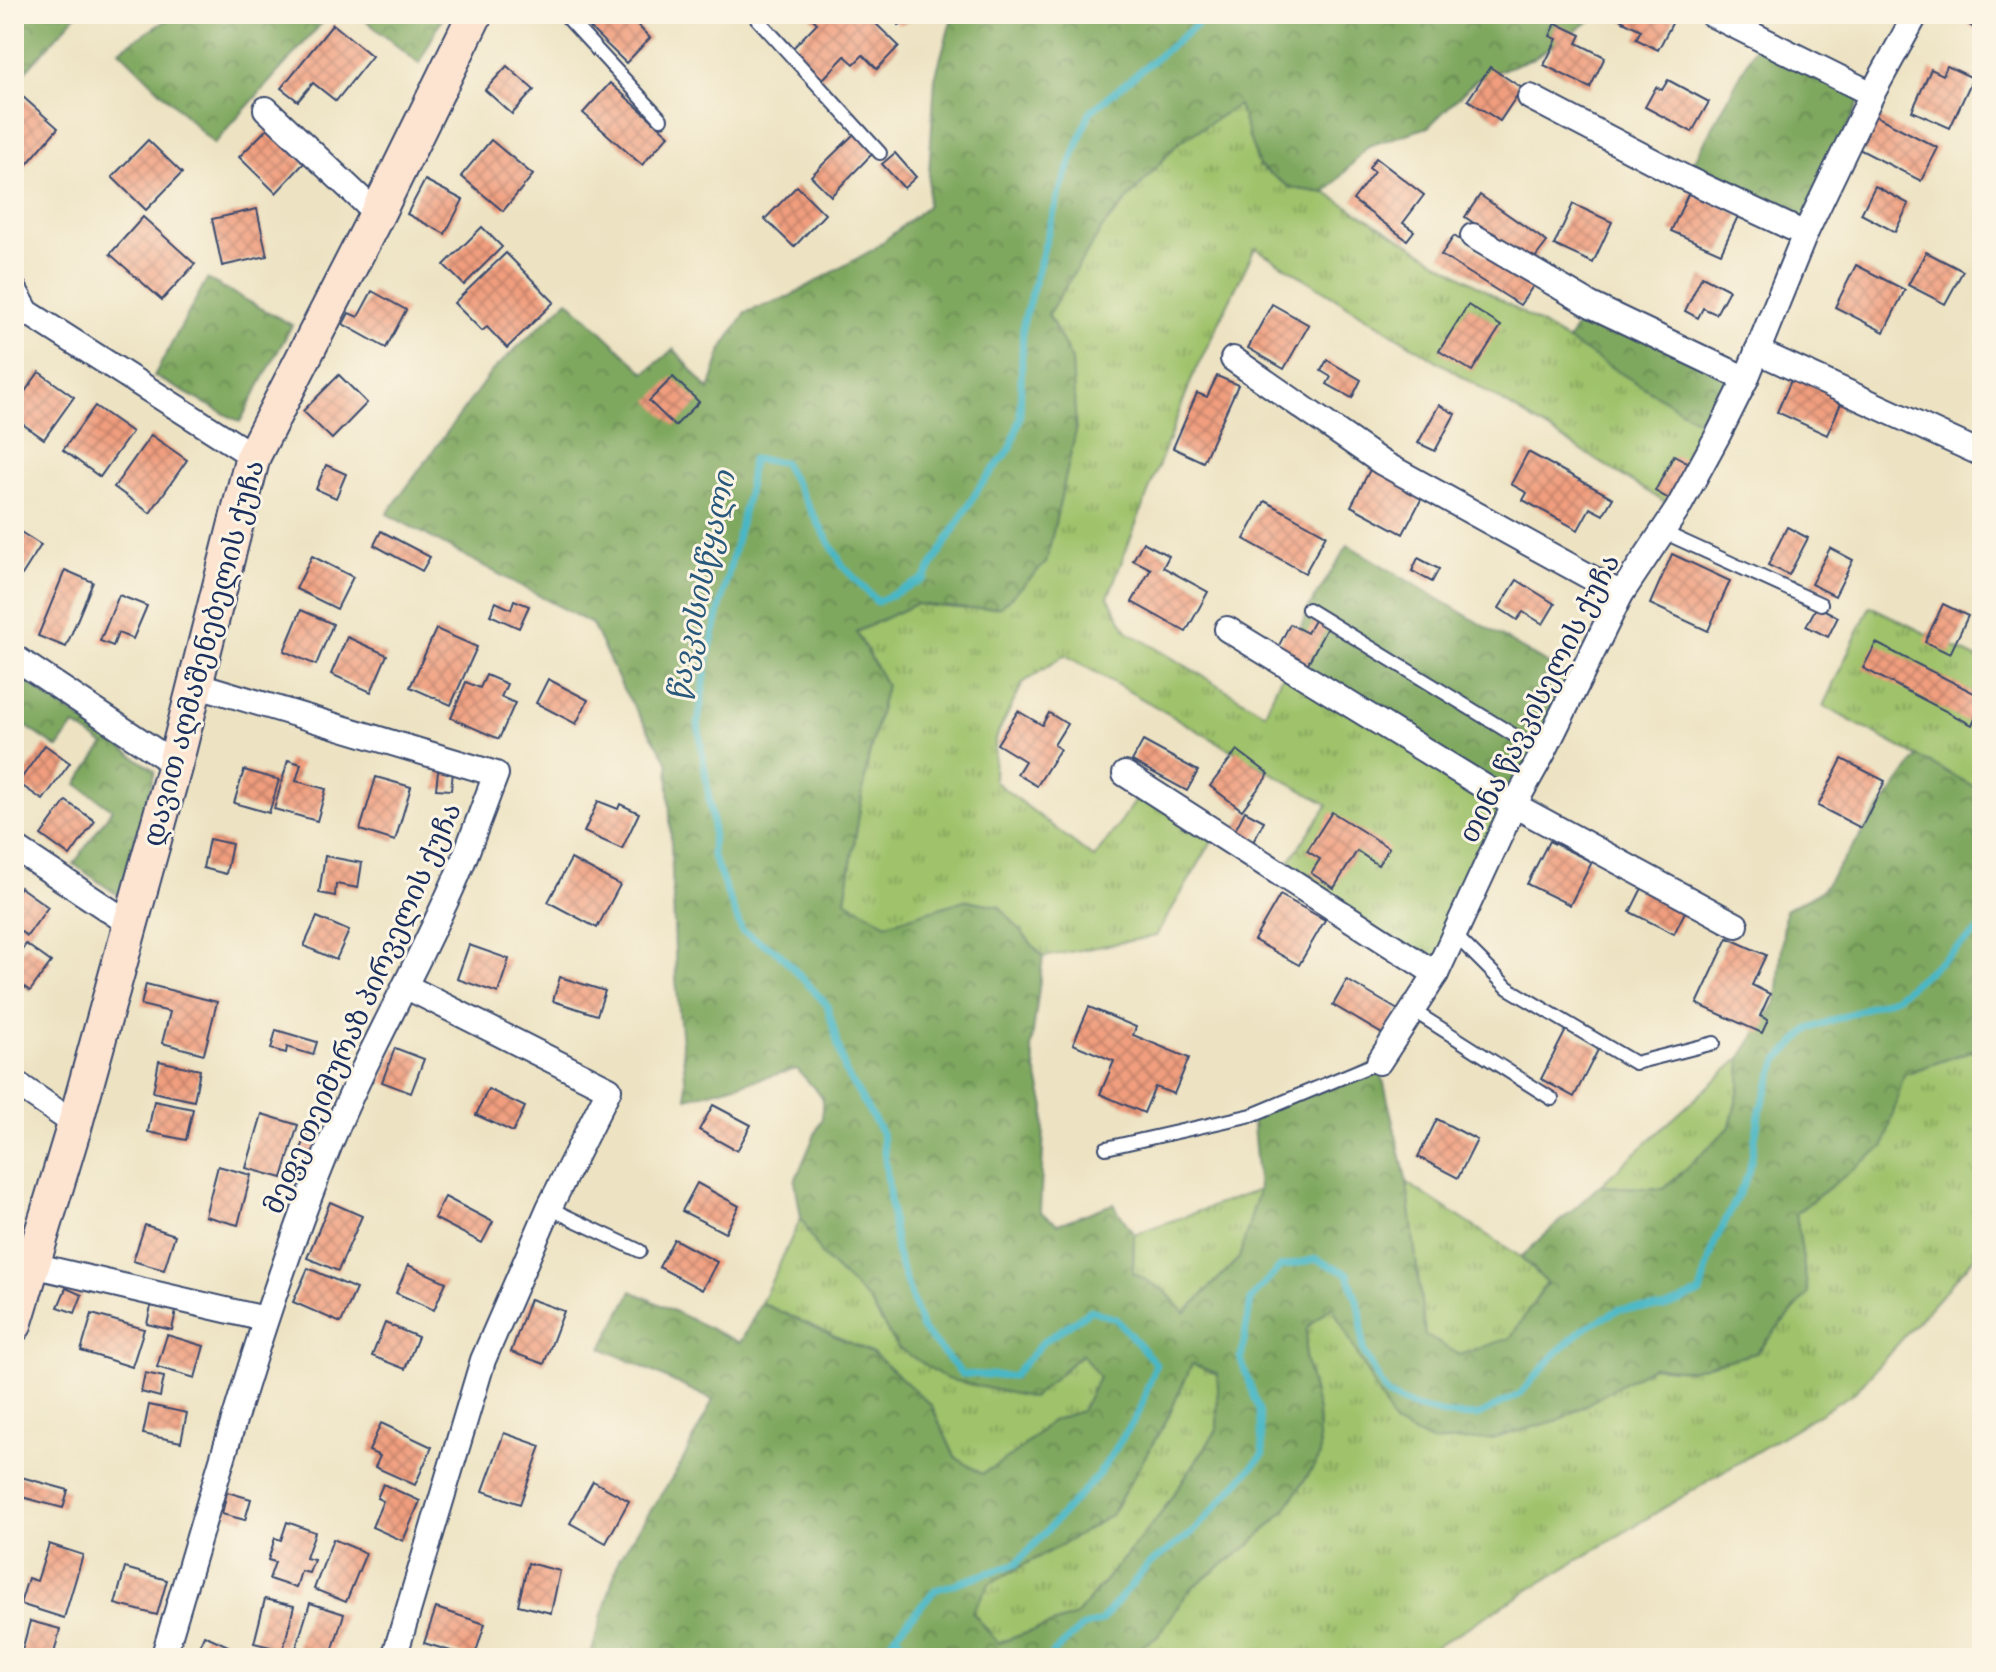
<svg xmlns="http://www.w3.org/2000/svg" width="1996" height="1672" viewBox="0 0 1996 1672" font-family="'IM FELL Great Primer','Noto Serif Georgian',serif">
<defs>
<pattern id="grass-tufts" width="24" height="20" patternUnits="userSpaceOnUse" patternTransform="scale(2)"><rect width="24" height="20" fill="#9fc26b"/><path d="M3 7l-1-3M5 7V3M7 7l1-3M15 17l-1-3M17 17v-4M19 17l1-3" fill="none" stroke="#819e5b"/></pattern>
<pattern id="forest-crowns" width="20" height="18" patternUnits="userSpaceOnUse" patternTransform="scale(2)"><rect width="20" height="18" fill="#7fa85f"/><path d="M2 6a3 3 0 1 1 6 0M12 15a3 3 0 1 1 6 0" fill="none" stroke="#678952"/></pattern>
<pattern id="building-cross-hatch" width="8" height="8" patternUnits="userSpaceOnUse" patternTransform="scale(2)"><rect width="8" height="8" fill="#f19e7e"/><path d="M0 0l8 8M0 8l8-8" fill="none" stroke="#c2816a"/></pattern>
</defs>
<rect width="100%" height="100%" fill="#fcf5e5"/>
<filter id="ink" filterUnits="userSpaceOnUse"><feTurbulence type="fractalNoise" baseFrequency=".0125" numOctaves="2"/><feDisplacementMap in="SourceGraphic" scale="16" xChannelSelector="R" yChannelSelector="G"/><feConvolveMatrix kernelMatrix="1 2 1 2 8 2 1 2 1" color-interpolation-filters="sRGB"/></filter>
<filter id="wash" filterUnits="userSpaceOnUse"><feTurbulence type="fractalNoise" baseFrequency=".006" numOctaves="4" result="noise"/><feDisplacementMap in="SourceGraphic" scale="32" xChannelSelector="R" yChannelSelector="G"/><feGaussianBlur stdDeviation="1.8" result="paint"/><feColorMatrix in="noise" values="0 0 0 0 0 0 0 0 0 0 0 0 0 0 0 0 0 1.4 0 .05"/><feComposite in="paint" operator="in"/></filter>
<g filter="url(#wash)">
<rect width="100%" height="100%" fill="#ede3c3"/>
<g fill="url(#grass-tufts)" stroke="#5d7864" stroke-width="2">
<path d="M1238,105l22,61 31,22 35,5 388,237 -43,76 -416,-258 -62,128 -85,221 19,34 138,82 21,-48 228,140 -78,169 -156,-100 48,-69 -263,-150 -42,28 -28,56 -1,42 100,77 52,-71 71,46 -61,103 -113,21 -44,-51 -34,-6 -78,24 -42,-24 23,-140 18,-75 -30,-53 59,-28 55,5 102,-249 -24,-46 55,-87 75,-84z"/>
<path d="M1870,606l112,55 -2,129 -157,-84z"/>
<path d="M1982,1047v202l-127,143 -438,266h-296l36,-21 33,-48 61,-45 33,-33 36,-54 -2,-45 -13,-55 2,-30 25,-22 62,119 165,-4 93,-53 37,3 119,-76 -12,-81 88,-67 20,-72z"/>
<path d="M1741,1057l-1,29 -10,41 -66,62 -65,-3z"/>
<path d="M1407,1183l114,74 26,26 -37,55 -50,17 -35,-19z"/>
<path d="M1259,1190l-20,68 -54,55 -21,-23 -31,-17 1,-39z"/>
<path d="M801,1218l21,38 47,45 28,46 163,25 23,-18 16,23 -18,35 -30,9 -35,32 -34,22 -27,-18 -24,-52 -58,-52 -112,-50z"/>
<path d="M1192,1363l26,11 -1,56 -58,86 -83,100 -78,27 -26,-31 18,-29 75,-40 46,-28 56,-96z"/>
</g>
<g fill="url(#forest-crowns)" stroke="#4d6c5e" stroke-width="2" fill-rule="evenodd">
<path d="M14,14h63l-63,70z"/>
<path d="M176,14h154l-116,130 -95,-94z"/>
<path d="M358,14h86l-25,50z"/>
<path d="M953,14h648l-68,44 -56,21 -49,48 -60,19 -42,47 -35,-5 -32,-22 -21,-61 -60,38 -75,84 -55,87 24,46 4,71 -30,132 -45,44 -31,2 -55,-5 -59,28 30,53 -18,75 -23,140 42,24 78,-24 34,6 44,51 -12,91 14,59 -5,105 18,12 55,-20 21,30 -1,39 31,17 21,23 54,-55 20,-68 -7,-75 127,-53 28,121 18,152 35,20 50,-17 37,-55 -26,-26 78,-71 65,3 66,-62 10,-41 1,-29 36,-56 8,-91 36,-19 97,-135 62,34 2,-3v260l-78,27 -20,72 -88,67 12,81 -52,59 -67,17 -37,-3 -93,53 -68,19 -60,3 -37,-18 -62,-118 -25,22 -2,29 13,55 2,45 -36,54 -33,33 -61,45 -33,48 -36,21h-531l29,-99 62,-95 32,-64 -111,-52 30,-57 108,52 21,-40 112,50 58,52 24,52 27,17 34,-21 35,-32 30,-10 18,-34 -17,-23 -50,44 -85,-19 -50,-32 -28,-46 -47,-45 -21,-38 -6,-37 27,-63v-21l-25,-28 -110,29 -11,-119 -8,-217 -45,-73 -31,-65 -205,-110 105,-143 76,-71 77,73 29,-24 35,41 13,-41 24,-37 42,-15 86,-48 53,-43 8,-128zM1192,1364l26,10 -1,56 -58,86 -83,100 -78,27 -26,-31 18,-29 75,-40 46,-28 56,-96z"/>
<path d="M1758,42l105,52 -61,128 -113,-51z"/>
<path d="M207,279l85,46 -52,97 -86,-46z"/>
<path d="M1587,308l150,71 -23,51 -146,-89z"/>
<path d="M1348,545l230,137 -64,123 -228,-140 22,-56z"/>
<path d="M14,673l141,98 -36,125 -45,-32 38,-55 -35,-25 27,-39 -30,-20 -16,23 -44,-30z"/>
</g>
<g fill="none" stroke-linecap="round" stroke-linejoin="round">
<g stroke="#4ab7c6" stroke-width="7">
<path d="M896,1635l22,23"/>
<path d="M876,1658l59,-68 81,-26 83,-90 39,-60 18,-50 -40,-45 -25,-9 -48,32 -30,34 -51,-2 -40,-45 -26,-78 -14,-118 -36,-60 -19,-68 -49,-53 -36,-21 -30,-77 1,-29 -15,-102 10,-67 40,-163 4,-34 31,3 60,104 34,36 47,-23 56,-93 31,-38 9,-31 3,-93 35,-127 32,-85 120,-98"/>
<path d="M1048,1658l33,-30 20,-7 47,-56 45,-33 70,-77 -4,-45 -18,-50 10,-61 29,-32 36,-8 32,15 13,39 2,37 24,45 24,11 38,9 28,1 43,-22 38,-43 27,-23 35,-19 44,-1 36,-15 14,-49 35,-71 11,-63 18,-50 31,-31 87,-32 86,-69"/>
</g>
</g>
<g id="blocks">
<g fill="url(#building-cross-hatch)">
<path d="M605,14h22l23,24 -24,25 -36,-35z"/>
<path d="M814,14h64l-6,6 27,26 -22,23 -14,-14 -9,9 -9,-8 -22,23 -31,-30 25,-26 -6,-6z"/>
<path d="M894,14h36v1l-32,10z"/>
<path d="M1624,14h53l-19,36 -22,-11 5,-9 -20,-10z"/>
<path d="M1952,14h30v19z"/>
<path d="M1556,23l25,12 -4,8 28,14 -15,31 -46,-23 13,-26 -7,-3z"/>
<path d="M333,24l39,32 -36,45 -23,-18 -15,18 -17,-13z"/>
<path d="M507,66l27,24 -22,24 -27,-24z"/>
<path d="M1947,66l26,12 -23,50 -38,-17 19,-42 12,6z"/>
<path d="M1490,67l32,21 -22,33 -32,-21z"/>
<path d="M1668,80l41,22 -17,30 -47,-25 11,-20 6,3z"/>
<path d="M610,83l59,52 -27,30 -59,-52z"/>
<path d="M22,96l36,32 -36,42 -8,-7v-58z"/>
<path d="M1874,115l64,33 -17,33 -64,-33z"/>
<path d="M268,128l36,35 -28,30 -37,-36z"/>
<path d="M856,132l19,19 -44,45 -20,-20z"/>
<path d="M148,140l34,33 -36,37 -34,-33z"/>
<path d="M491,140l42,35 -30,36 -42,-35z"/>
<path d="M895,153l21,24 -12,11 -22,-24z"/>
<path d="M1376,158l48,37 -21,28 11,8 -7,9 -54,-40 21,-28 -5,-4z"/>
<path d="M425,180l38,20 -18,34 -38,-20z"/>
<path d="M797,186l28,28 -31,33 -29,-28z"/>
<path d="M1875,186l34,18 -14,28 -34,-18z"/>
<path d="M1689,192l50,22 -18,39 -50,-22z"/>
<path d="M1480,195l67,47 -16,21 -66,-46z"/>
<path d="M1573,204l39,18 -19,41 -39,-18z"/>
<path d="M257,209l10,47 -45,10 -10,-47z"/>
<path d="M143,217l52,47 -33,36 -52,-46z"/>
<path d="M482,227l20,20 -38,38 -20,-20z"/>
<path d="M1454,236l79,50 -13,19 -79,-50z"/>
<path d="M1926,252l37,19 -18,33 -37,-19z"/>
<path d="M506,253l48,49 -47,46 -20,-21 -5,4 -28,-28z"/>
<path d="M1856,265l49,25 -21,42 -49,-25z"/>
<path d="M1702,276l27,14 -13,24 -13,-6 -5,10 -13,-7z"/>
<path d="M372,291l34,19 -20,38 -43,-24 6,-11 9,4z"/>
<path d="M1272,304l37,21 -25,44 -36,-21z"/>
<path d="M1468,305l33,21 -29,45 -33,-20z"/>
<path d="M1327,360l34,20 -9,18 -25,-14 4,-7 -10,-6z"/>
<path d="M1796,369l50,23 -19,43 -50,-23z"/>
<path d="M39,372l35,25 -30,42 -30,-21v-11z"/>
<path d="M339,375l28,28 -35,36 -29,-28z"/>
<path d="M1217,376l21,9 -35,77 -30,-14 24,-55 10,4z"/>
<path d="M673,377l26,25 -24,24 -26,-25z"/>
<path d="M1439,405l16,9 -20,37 -17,-8z"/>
<path d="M95,406l37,26 -32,45 -37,-27z"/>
<path d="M151,435l36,25 -37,53 -36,-26z"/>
<path d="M1528,452l85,46 -10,17 -13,-7 -12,22 -55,-30 4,-7 -16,-9z"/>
<path d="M1674,455l16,9 -19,36 -16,-9z"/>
<path d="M326,465l20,9 -10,24 -20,-9z"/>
<path d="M1372,466l52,28 -21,40 -52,-28z"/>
<path d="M1265,501l61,34 -21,38 -61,-34z"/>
<path d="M1787,527l21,11 -19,37 -21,-10z"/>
<path d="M16,529l25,16 -19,30 -8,-5z"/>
<path d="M381,531l49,26 -8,14 -48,-26z"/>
<path d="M1143,542l26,14 -6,11 45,25 -22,40 -54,-30 19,-33 -18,-9z"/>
<path d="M1830,548l23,12 -18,36 -24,-12z"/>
<path d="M1672,554l58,27 -22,50 -58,-27z"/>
<path d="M312,556l41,21 -16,32 -41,-20z"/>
<path d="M1418,558l21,11 -7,13 -20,-11z"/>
<path d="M65,570l28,12 -27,65 -28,-11z"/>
<path d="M1517,580l38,24 -12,20 -20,-12 -6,8 -18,-12z"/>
<path d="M119,595l28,11 -14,33 -15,-6 -5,13 -13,-5z"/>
<path d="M514,600l15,6 -10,22 -29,-13 6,-13 15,7z"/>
<path d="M1943,604l25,12 -18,38 -25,-12z"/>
<path d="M1817,606l21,11 -10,20 -22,-11z"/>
<path d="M301,610l32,14 -17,41 -32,-14z"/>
<path d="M1317,615l13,7 -24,45 -30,-16 14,-27 17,9z"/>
<path d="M436,629l41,18 -26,58 -41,-18z"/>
<path d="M347,637l40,18 -16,37 -40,-18z"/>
<path d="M1876,643l106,54v8l-10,20 -109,-57z"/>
<path d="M486,675l21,9 -6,13 14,6 -16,36 -48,-21 15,-36 14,6z"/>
<path d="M548,679l40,21 -12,24 -40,-21z"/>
<path d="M1018,711l24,14 7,-12 18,11 -13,21 6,4 -23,37 -20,-12 8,-13 -28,-17z"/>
<path d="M1143,741l55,30 -11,20 -55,-30z"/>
<path d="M45,745l25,18 -27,37 -25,-17z"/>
<path d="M1237,750l32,24 -27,36 -32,-24z"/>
<path d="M1842,759l43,22 -24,47 -43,-22z"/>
<path d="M288,760l13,4 -5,17 30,8 -9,32 -43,-12z"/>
<path d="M244,770l35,10 -10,33 -35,-10z"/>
<path d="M438,771l15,1 -2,18 -15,-1z"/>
<path d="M376,777l35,10 -16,54 -35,-11z"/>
<path d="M66,801l29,20 -25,35 -29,-21z"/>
<path d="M598,801l20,8 2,-5 19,9 -17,36 -38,-17z"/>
<path d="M1245,811l19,10 -13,25 -19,-10z"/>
<path d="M1332,812l57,36 -11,17 -21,-14 -23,37 -23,-15 9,-14 -13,-8z"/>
<path d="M209,839l23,5 -6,30 -23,-6z"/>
<path d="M1549,841l43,21 -22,43 -43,-21z"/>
<path d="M325,856l37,7 -4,25 -22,-4 -1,12 -16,-3z"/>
<path d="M571,859l49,26 -23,43 -49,-26z"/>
<path d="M1646,880l44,22 -16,32 -44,-22z"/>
<path d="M20,887l28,20 -21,29 -13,-9v-32z"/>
<path d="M1280,895l45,25 -26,45 -45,-25z"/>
<path d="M317,917l32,14 -13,29 -32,-14z"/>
<path d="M1728,938l38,17 -14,30 18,9 -10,22 8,4 -6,13 -65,-29z"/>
<path d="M26,944l25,18 -21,29 -16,-12v-17z"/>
<path d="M469,945l40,14 -11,34 -41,-14z"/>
<path d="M560,977l45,14 -8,24 -44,-14z"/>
<path d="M1347,980l51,30 -14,25 -51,-30z"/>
<path d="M146,984l71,18 -13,52 -42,-11 8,-31 -29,-7z"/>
<path d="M1089,1007l47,20 -3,8 56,23 -15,36 -19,-7 -11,26 -44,-19 14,-33 -41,-17z"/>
<path d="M276,1030l41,12 -4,13 -26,-8 -1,6 -15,-4z"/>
<path d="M1566,1030l33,18 -25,49 -33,-18z"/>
<path d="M395,1048l29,11 -13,34 -29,-11z"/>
<path d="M159,1061l41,9 -6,31 -41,-9z"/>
<path d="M488,1089l37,18 -12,25 -37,-17z"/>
<path d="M154,1101l39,8 -7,31 -38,-8z"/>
<path d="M713,1105l38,20 -14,26 -38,-21z"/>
<path d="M262,1114l36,11 -16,53 -36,-10z"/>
<path d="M1437,1119l40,21 -19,38 -40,-21z"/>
<path d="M311,1125l13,5 -9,25 -14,-6z"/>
<path d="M218,1166l33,9 -13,50 -33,-9z"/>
<path d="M697,1183l42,23 -14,27 -43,-22z"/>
<path d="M445,1197l48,25 -11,21 -48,-25z"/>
<path d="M330,1202l32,14 -24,55 -31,-13z"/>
<path d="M145,1225l30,10 -11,35 -31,-9z"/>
<path d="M674,1239l43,23 -15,28 -43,-23z"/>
<path d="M408,1265l38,17 -12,28 -38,-17z"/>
<path d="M308,1268l48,21 -15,34 -48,-21z"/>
<path d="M66,1288l16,7 -7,18 -17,-6z"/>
<path d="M530,1299l34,12 -20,53 -33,-12z"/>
<path d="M151,1306l25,5 -4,19 -25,-6z"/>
<path d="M92,1314l52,15 -12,38 -51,-16z"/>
<path d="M385,1323l33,14 -13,32 -33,-13z"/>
<path d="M167,1335l37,11 -9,32 -38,-11z"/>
<path d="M145,1373l19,4 -4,20 -19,-5z"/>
<path d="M149,1405l38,8 -6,29 -38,-8z"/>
<path d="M381,1423l51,24 -17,38 -40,-18 5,-11 -11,-5z"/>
<path d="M504,1433l37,13 -21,58 -37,-13z"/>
<path d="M14,1475l54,15 -5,18 -49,-13z"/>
<path d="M593,1481l36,20 -23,42 -36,-20z"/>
<path d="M383,1484l37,17 -17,40 -31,-14 11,-26 -6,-3z"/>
<path d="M227,1492l24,7 -6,21 -23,-6z"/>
<path d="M287,1522l28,10 -9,26 8,2 -5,13 -8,-2 -5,17 -27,-9 6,-17 -7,-2 7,-22 6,2z"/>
<path d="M333,1539l33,14 -20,49 -32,-13z"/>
<path d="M49,1544l34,11 -19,63 -44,-14 8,-26 9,3z"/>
<path d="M528,1563l32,8 -9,42 -33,-8z"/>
<path d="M125,1568l42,12 -10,35 -42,-11z"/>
<path d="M265,1599l29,7 -11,44 -29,-7z"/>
<path d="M310,1603l34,11 -14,44 -34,-10z"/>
<path d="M436,1608l49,16 -11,34 -50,-15z"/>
<path d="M30,1621l30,8 -7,29h-33z"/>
<path d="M204,1635l33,15 -3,8h-40z"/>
</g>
</g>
</g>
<g filter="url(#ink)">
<use href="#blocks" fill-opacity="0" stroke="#3a4a6d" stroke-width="2"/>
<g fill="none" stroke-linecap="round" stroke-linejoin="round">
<g stroke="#3a4a6d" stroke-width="16">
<g id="lane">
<path d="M564,14l97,105"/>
<path d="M753,14l127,139"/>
<path d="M1663,532l158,72"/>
<path d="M1308,609l235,144"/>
<path d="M1454,934l54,54 127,75 79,-20"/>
<path d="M1412,1010l140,89"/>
<path d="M1106,1148l146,-33 127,-53"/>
<path d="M549,1208l91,43"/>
</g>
</g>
<g stroke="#3a4a6d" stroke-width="28">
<g id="street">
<path d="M1711,14l161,80"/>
<path d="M1530,97l153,80 122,57"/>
<path d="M266,109l111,105"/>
<path d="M1473,236l118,69 155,74"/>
<path d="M14,289l13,23 226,144"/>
<path d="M1757,351l225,103"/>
<path d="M1233,359l148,103 240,132"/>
<path d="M1227,629l287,176 222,120"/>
<path d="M14,657l161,107"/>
<path d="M1125,774l311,200"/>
<path d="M14,847l116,77"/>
<path d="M1379,1062l57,-88 78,-169 29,-52 78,-159 56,-84 42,-77 27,-54 59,-145 67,-140 44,-80"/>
<path d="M14,1082l61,42"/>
<path d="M32,1265l233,54"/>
<path d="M163,1658c52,-172 99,-347 167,-514 37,-91 88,-177 127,-268 14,-34 26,-68 39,-102l-301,-90"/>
<path d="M394,1658l89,-298 66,-152 60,-119 -204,-103"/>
</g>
</g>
<g stroke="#3a4a6d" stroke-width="38">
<path id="secondary" d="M14,1325l61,-201 100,-360 78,-308 124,-242 98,-200"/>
</g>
<use href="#lane" stroke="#fff" stroke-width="12"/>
<use href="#street" stroke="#fff" stroke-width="24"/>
<use href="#secondary" stroke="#fde4d1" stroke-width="34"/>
</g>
</g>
<g text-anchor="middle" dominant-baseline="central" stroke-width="6" stroke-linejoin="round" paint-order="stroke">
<g font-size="28" fill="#1b2f5e" stroke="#fcf5e5">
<text transform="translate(203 653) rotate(-75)">დავით აღმაშენებელის ქუჩა</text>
<text transform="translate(1539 698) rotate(-63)">თინა წავკისელის ქუჩა</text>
<text transform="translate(362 1008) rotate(-66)">მეფე თეიმურაზ პირველის ქუჩა</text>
</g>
<g font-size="30" font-style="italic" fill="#29587d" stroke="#fcf5e5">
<text transform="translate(701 586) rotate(-78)">წავკისისწყალი</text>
</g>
</g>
<rect width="1996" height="1672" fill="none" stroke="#fcf5e5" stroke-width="48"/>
</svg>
